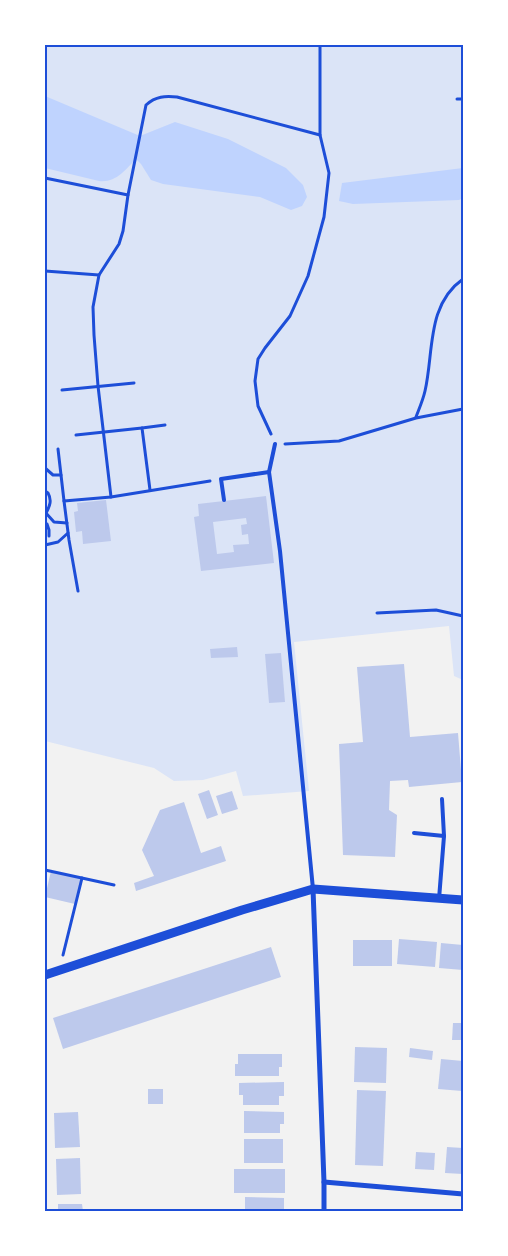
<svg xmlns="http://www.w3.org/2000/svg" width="508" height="1256" viewBox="0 0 508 1256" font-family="'Space Grotesk',sans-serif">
<rect width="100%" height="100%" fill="#f2f2f2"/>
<path fill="#dbe4f7" d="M45,45h418v635l-9,-4 -5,-50 -155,16 15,149 -66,5 -7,-25 -33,9 -29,1 -20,-13 -109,-27z"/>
<g fill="#bfd3fe">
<path d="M45,96l95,40 35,-14 53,17 58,29 17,17 4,12 -5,9 -11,4 -31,-13 -97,-13 -12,-4 -10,-16 -5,-5c-11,11 -20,24 -37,22l-54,-13z"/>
<path d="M463,168v30l-4,2 -106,4 -14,-3 3,-18z"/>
</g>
<g fill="#bdc9ec" fill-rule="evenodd">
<path d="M266,496l8,67 -73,8 -7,-54 5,-1 -1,-12zM246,518l1,6 -6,1 1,10 6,-1 1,10 -16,1 1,7 -17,2 -4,-32z"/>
<path d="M106,500l5,41 -28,3 -1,-13 -6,1 -2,-20 4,-1 -1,-8z"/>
<path d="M237,647l1,10 -27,1 -1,-9z"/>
<path d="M281,653l4,49 -16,1 -4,-49z"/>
<path d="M404,664l6,73 48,-4 4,49 -53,5 -1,-7 -18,1 -1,29 8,5 -2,42 -52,-2 -4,-111 24,-2 -6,-75z"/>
<path d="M209,790l9,25 -11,4 -9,-25z"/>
<path d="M232,791l6,18 -16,5 -6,-18z"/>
<path d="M184,802l17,51 20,-7 5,15 -90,30 -2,-8 20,-7 -12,-26 18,-40z"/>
<path d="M51,871l30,7 -6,26 -30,-7z"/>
<path d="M399,939l38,3 -2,25 -38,-3z"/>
<rect x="353" y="940" width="39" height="26"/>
<path d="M441,943l22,2v25l-24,-2z"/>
<path d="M271,947l10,30 -218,72 -10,-31z"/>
<path d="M453,1023h10v17h-11z"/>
<path d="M355,1047l32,1 -1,35 -32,-1z"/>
<path d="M410,1048l23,3 -1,9 -23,-3z"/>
<path d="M238,1054h44v13h-3v9h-44v-12h3z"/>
<path d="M441,1059l22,2 -1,30 -24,-2z"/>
<path d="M284,1082v14h-5v9h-36v-10h-4v-12z"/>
<rect x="148" y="1089" width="15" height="15"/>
<path d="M357,1090l29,1 -3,75 -28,-1z"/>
<path d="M244,1111l40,1v12h-4v9h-36z"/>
<path d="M78,1112l2,35 -25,1 -1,-35z"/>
<rect x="244" y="1139" width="39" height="24"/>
<path d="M447,1147l16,1v26l-18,-1z"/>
<path d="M416,1152l19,1 -1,17 -19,-1z"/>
<path d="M80,1158l1,36 -24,1 -1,-36z"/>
<rect x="234" y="1169" width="51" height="24"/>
<path d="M245,1197l39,1v13h-39z"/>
<path d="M58,1204h24l1,7h-25z"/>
</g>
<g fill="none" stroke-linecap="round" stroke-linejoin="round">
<g stroke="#1d4ed8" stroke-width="3">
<path d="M457,99h6"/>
<path d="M45,178l83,17 18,-90c10,-9 19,-9 31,-8l143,38"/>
<path d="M45,271l54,4"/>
<path d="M62,390l72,-7"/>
<path d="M416,417c3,-8 7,-17 9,-26 9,-38 1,-86 38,-112"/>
<path d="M271,434l-13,-28 -3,-25 3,-22 7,-11 25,-32 18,-40 16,-59 5,-44 -9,-38v-90"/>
<path d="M76,435l66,-7"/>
<path d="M285,444l54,-3 77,-23 47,-9"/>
<path d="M58,449l6,52 47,-4 99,-16"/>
<path d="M45,468l8,7h8"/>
<path d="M150,490l-8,-62 23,-3"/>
<path d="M45,491l3,2c4,7 2,13 -2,20"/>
<path d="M111,497l-13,-111 -4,-51 -1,-28 6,-32 20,-31 4,-13 5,-36"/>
<path d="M64,501l5,39 9,51"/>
<path d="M45,512l9,10 13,1"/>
<path d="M47,524l2,6v6"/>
<path d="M45,545l13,-3 10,-9"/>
<path d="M377,613l59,-3 27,6"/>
<path d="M45,870l69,15"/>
<path d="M63,955l19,-77"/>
</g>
<g stroke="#1d4ed8" stroke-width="4">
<path d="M275,444l-6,28 11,79 33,338"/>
<path d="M224,500l-3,-21 48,-7"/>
<path d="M414,833l30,3"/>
<path d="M439,899l5,-63 -2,-37"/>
</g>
<g stroke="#1d4ed8" stroke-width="5">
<path d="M313,889l11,293v29"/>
<path d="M324,1182l139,12"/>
</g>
<path stroke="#1d4ed8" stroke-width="9" d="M45,975l197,-65 71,-21 150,11"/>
</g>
<rect width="508" height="1256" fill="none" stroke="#ffffff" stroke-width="92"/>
<rect x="46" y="46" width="416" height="1164" fill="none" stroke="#1d4ed8" stroke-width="2"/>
</svg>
